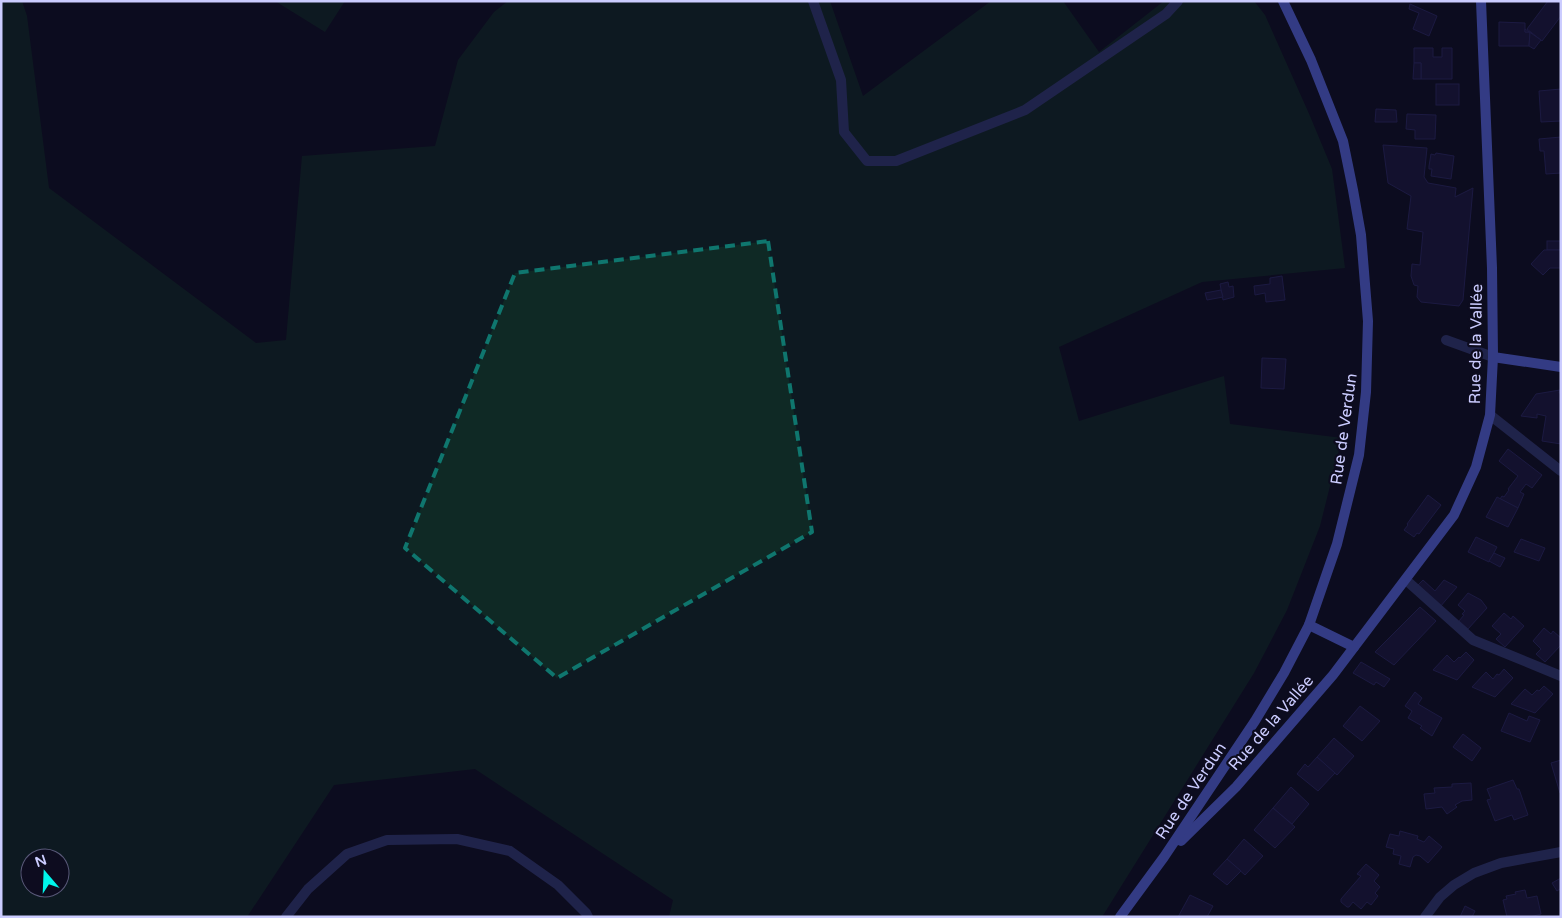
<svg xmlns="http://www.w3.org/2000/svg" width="1562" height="918" viewBox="0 0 1562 918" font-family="'Varela Round',sans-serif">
<rect width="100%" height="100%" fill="#0d0c1f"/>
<g fill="#0f2925" fill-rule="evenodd">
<path d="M1,1h21l5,15 22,172 207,155 30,-3 16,-184 133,-10 23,-86 36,-48 14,-11h322l33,95 128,-95h72l36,51 65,-51h90l11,14 45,101 22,53 13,99 -143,14 -143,65 20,74 145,-45 6,48 112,14 -22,88 -33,84 -33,63 -152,244h-433l4,-17 -198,-131 -141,16 -87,132h-246zM30,858h30v30h-30z"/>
<path d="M275,1h70l-20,31z"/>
</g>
<g fill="#1b1840" stroke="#2e2a6c">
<path d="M1548,1h13v15l-19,25 -15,-12z"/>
<path d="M1410,4l27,12 -8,20 -16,-7 6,-16 -10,-4z"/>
<path d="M1499,22l26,1v9h5l-1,14h-30z"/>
<path d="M1525,29l16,11 -7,9 -5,-3 1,-14h-5z"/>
<path d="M1414,48h19v9h9v-9h10v31h-31v-16h-7z"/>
<path d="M1414,63h7v16h-8z"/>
<rect x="1436" y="84" width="23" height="21"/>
<path d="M1561,89v32l-20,1 -2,-31z"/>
<path d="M1376,109l20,1 1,12h-22z"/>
<path d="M1407,114l29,1 -1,24h-20v-9l-9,-1z"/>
<path d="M1561,137v36l-15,1 -2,-23h-4l-1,-12z"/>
<path d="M1383,145l44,3 -3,29 4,6 28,5 -1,9 18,-9 -10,112 -4,6 -38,-4 -4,-5 1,-11 -4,-1 -3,-9 1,-12 8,1 3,-33 -16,-3 4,-33 -23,-13z"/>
<path d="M1436,153l18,3 -3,23 -20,-3 1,-7h-3v-3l2,-12 4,1z"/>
<rect x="1547" y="241" width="14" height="9"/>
<path d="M1544,250h17v18h-11l-7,7 -12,-11z"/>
<path d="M1282,276l3,24 -19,2 -1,-9 -10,2 -1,-9 16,-2v-6z"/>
<path d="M1228,282l1,5 4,-1 1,11 -11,3 -3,-16z"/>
<path d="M1221,290l2,7 -16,3 -2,-7z"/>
<path d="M1262,358l24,1 -2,30 -23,-1z"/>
<path d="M1560,390l-1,3h2v51l-19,-3 4,-25 -9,-2v4l-16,-2 15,-22z"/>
<path d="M1508,449l34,26 -10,13 -6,-4 -6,8 4,2 -6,14 -18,-9 2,-3 2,1 5,-7 -1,-1 10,-13 -19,-15z"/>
<path d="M1428,495l13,10 -22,29 -2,-1 -3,4 -10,-7 4,-5 -1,-1z"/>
<path d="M1497,497l21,11 -10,19 -22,-10z"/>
<path d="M1476,537l21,10 -8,15 -21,-10z"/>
<path d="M1521,539l24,9 -6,13 -25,-9z"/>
<path d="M1494,553l11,5 -5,9 -11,-6z"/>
<path d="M1423,580l12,11 9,-11 13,7 -17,20 -24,-20z"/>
<path d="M1468,593l13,7 6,8 -19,21 -9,-8 5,-6 -2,-1 3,-3 -7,-6z"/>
<path d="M1420,607l16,14 -42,44 -19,-13z"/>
<path d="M1504,613l7,6 2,-3 11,10 -19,21 -9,-8 5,-5 -9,-8z"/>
<path d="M1544,628l7,6 2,-3 8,7v7l-16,17 -9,-8 5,-5 -8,-8z"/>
<path d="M1466,652l8,8 -17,20 -24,-10 14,-15 7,7 5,-5 1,1z"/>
<path d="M1361,662l29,17 -6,8 -8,-5 -2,3 -21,-12z"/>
<path d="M1504,669l9,9 -18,19 -23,-10 14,-15 7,7 4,-5 2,1z"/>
<path d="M1544,686l9,8 -18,19 -24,-9 14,-15 7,6 5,-5 2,1z"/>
<path d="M1415,692l7,6 -4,6 24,14 -10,18 -12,-8 2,-2 -14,-8 4,-7 -7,-5z"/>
<path d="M1360,706l20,15 -18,20 -19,-15z"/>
<path d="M1509,713l18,8 2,-5 11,4 -10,22 -29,-11z"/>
<path d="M1463,734l18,14 -9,13 -19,-14z"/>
<path d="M1334,738l20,18 -17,19 -20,-18z"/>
<path d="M1317,757l18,16 -17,18 -21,-17 8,-10 3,3z"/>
<path d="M1561,760v32l-1,1 -9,-30z"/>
<path d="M1513,780l4,9h2l9,26 -14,5 -2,-5 -17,6 -8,-21 4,-1 -4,-10z"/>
<path d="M1471,783l1,17 -10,1 -7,4 2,2 -10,7 -5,-7 -16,2 -2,-15 11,-1 -1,-5 18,-1v-3z"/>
<path d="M1291,787l18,17 -17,20 -19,-16z"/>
<path d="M1273,808l22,19 -20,21 -21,-18z"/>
<path d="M1400,831l18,5 -1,3 7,3 5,-6 13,11 -14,16 -8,-7 -4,-1 -3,2 -3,10 -11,-3 2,-8 -8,-2 1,-5 -8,-2 4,-13 9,2z"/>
<path d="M1244,839l19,17 -18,19 -18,-16z"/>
<path d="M1227,859l14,12 -14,14 -14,-11z"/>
<path d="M1366,864l13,11 -5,6 6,6 -5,6 3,3 -7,9 -4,-3 -6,7 -8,-7 -4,5h-2l-6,-5v-3l20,-23 -4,-2z"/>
<path d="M1561,878v13l-1,-2 -3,2 -5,-8z"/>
<path d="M1525,890l2,8 10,-2 4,18 -11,3h-23l-4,-17 4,-1 -1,-3 10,-2 -1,-2z"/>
<path d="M1190,895l23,11 -6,11h-29z"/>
<path d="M1465,906l10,5 -3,6h-12z"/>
</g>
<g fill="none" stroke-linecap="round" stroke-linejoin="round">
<g stroke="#373f7f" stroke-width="10">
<path d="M1446,340l47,17"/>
<path d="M286,917l22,-28 39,-35 40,-14 70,-1 53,12 48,34 28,28 2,4"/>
</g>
<g stroke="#373f7f" stroke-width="10">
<path d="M813,1l28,79 3,52 23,29h29l129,-51 141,-96 12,-13"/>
<path d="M1490,415l71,56"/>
<path d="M1406,580l67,60 88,36"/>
<path d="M1425,917l15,-20 14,-12 20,-12 27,-10 60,-11"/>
</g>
<g stroke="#6274ff" stroke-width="10">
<path d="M1493,357l68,10"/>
<path d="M1309,625l45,22"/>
<path d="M1181,841l55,-54 97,-112 121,-160 22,-48 14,-52 3,-58 -1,-89 -11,-267"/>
<path d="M1120,917l44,-60 91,-136 29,-48 25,-48 28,-81 22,-89 7,-63 2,-71 -7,-86 -8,-45 -10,-49 -32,-81 -28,-59"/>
</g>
</g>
<path d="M0 0H1562V918H0ZM768,241l44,291 -255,146 -152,-130 110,-275z" fill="#0d0c1f" fill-opacity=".55" fill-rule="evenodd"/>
<path fill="none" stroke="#0f766e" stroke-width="4" stroke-dasharray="10 6" stroke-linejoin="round" d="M768,241l44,291 -255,146 -152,-130 110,-275z"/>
<g text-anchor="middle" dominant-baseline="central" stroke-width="4.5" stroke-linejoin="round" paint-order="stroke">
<g font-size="16" fill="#cbccff" stroke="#0d0c1f">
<text transform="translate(1476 344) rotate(-89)">Rue de la Vallée</text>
<text transform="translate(1344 429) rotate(-82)">Rue de Verdun</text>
<text transform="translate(1271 723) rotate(-49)">Rue de la Vallée</text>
<text transform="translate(1191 791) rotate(-56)">Rue de Verdun</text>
</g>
</g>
<rect width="1562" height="918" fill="none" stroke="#cbccff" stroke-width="5"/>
<g transform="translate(45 873) rotate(341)"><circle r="24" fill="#0d0c1f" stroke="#595979"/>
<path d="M0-4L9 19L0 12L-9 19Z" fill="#00f6eb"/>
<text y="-8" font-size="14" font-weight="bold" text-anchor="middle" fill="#cbccff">N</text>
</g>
</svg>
